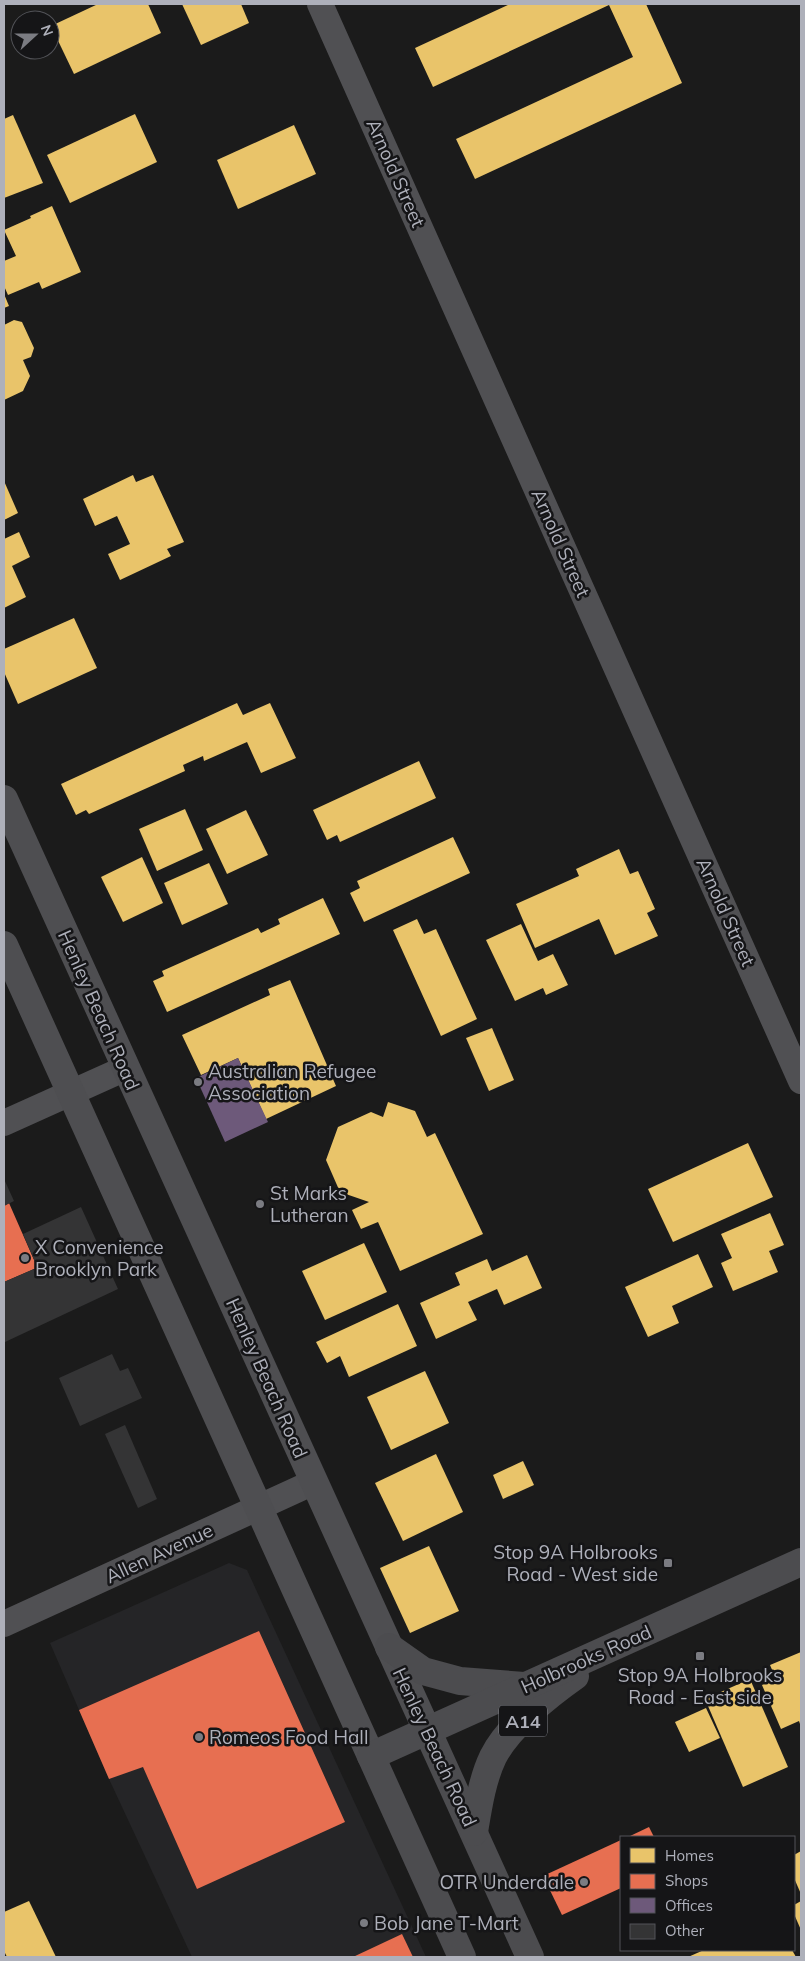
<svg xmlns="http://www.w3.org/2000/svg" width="805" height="1961" viewBox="0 0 805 1961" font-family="Mulish,sans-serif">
<rect width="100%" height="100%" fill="#1b1b1b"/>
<path fill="#252527" d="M229,1563l18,7 179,387h-234l-83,-178 -59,-136z"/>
<g fill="#e9c46a">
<path d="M98,4h50l13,29 -87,41 -23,-48z"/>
<path d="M182,4h59l8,19 -48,22z"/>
<path d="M510,4h136l36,79 -207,96 -19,-40 177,-82 -24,-52 -176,82 -18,-39z"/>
<path d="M135,114l22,48 -87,41 -23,-48z"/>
<path d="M13,115l30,68 -39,15v-79z"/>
<path d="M294,125l22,49 -78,35 -21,-49z"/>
<path d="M52,206l29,66 -39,17 -3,-7 -31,13 -4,-9v-25l12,-5 -12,-26 27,-12 -1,-2z"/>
<path d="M4,294l5,12 -5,2z"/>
<path d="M14,320l8,2 12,26 -3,9 -8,3 7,16 -7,15 -19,9v-75z"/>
<path d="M133,475l3,7 17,-7 31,67 -17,7 4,7 -51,24 -12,-26 22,-10 -13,-28 -22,10 -12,-27z"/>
<path d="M4,481l14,32 -14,7z"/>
<path d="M19,532l11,25 -18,9 14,31 -22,11v-69z"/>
<path d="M74,618l23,50 -79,36 -14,-32v-23z"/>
<path d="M237,703l6,12 27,-12 26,55 -35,15 -14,-31 -43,19 -1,-5 -20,9 2,6 -96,43 -3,-4 -10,5 -15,-31z"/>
<path d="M419,761l17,37 -96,44 -3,-7 -10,5 -14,-30z"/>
<path d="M185,809l18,41 -46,21 -18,-42z"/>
<path d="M246,810l22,45 -41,19 -21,-45z"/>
<path d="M453,837l17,36 -106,49 -14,-29 10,-5 -3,-7z"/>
<path d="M619,849l11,25 8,-3 17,38 -8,4 11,23 -43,19 -16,-36 -64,29 -19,-44 63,-28 -3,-7z"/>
<path d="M142,857l21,46 -40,19 -22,-45z"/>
<path d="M209,863l19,41 -46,21 -18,-42z"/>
<path d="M323,898l17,36 -173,78 -14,-31 11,-5 -2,-5 96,-43 3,5 19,-9 -2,-5z"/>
<path d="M417,919l7,15 12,-5 41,90 -36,17 -48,-106z"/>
<path d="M521,924l17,37 15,-7 15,31 -22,10 -3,-7 -28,13 -29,-61z"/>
<path d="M290,980l46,106 -70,33 -28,-61 -37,17 -19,-40 88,-40 -2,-6z"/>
<path d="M492,1028l22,52 -25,11 -23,-53z"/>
<path d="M388,1102l27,9 12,26 8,-4 48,101 -83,37 -22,-49 -17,7 -9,-19 17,-8 -29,-10 -14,-32 12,-33 33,-15 12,5z"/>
<path d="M748,1143l25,54 -100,45 -25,-53z"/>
<path d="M770,1213l14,32 -15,6 9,21 -45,19 -12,-28 11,-5 -11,-24z"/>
<path d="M364,1243l23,49 -62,28 -23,-49z"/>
<path d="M698,1254l15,33 -41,19 7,17 -31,14 -23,-50z"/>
<path d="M527,1255l15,33 -38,17 -7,-16 -29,13 9,18 -41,19 -16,-36 40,-18 -5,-12 32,-14 5,12z"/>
<path d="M398,1304l19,42 -68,31 -9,-21 -13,7 -11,-21z"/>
<path d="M425,1371l24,52 -58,27 -24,-53z"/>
<path d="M436,1454l27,58 -60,29 -28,-58z"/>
<path d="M523,1461l11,24 -31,14 -10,-24z"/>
<path d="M429,1546l30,65 -49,22 -30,-65z"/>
<path d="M801,1652v75l-2,-6 -18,8 -19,-44 14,-6 -6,-14z"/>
<path d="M750,1679l38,88 -45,20 -38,-88z"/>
<path d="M706,1708l14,30 -31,14 -14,-30z"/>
<path d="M801,1851v43l-7,-16v-23z"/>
<path d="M29,1901l27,56h-49l-3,-6v-39z"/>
<path d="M801,1901v29l-7,-16v-9z"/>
<path d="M704,1950h88l4,7h-108z"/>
</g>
<g fill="#e76f51">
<path d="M9,1203l29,66h-4l-30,13v-76z"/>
<path d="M259,1631l86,191 -148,67 -54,-122 -34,12 -30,-69z"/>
<path d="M649,1827l5,10h-26z"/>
<path d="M621,1840v48l-59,27 -19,-39z"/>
<path d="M402,1934l11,23h-60z"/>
</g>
<path fill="#6d597a" d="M238,1058l30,64 -43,20 -29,-64z"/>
<g fill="#343435">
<path d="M4,1179l10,22 -10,5z"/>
<path d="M81,1207l37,82 -113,53 -1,-3v-57l30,-13h4l-15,-35z"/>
<path d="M112,1354l8,17 8,-3 14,30 -62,28 -21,-48z"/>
<path d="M125,1425l32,74 -19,9 -33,-74z"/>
</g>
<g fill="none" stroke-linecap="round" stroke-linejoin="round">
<g stroke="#505053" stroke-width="26">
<path d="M320,4l481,1077"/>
<path d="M4,1123l122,-55"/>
<path d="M4,1624l310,-142"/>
</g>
<g stroke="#4e4e51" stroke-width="28">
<path d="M4,799l423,931"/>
<path d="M4,945l367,811"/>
</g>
<g stroke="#4c4c4f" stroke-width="28">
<path d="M389,1647l34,24 37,10 64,5"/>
<path d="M427,1730l103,227"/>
<path d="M474,1832c4,-24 8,-52 19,-75 15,-30 55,-62 82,-81"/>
<path d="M462,1957l-91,-201 430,-194"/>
</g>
</g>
<g fill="#7b7c82" stroke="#151517" stroke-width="2">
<circle cx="198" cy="1082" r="5"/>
<circle cx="260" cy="1204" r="5"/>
<circle cx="25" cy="1258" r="5"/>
<rect x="663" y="1558" width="10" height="10" rx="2.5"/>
<rect x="695" y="1651" width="10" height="10" rx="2.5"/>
<circle cx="199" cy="1737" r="5"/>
<circle cx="584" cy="1882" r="5"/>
<circle cx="364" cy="1923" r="5"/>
</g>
<g text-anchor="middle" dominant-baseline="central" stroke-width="5" stroke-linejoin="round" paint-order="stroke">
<rect fill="#151517" stroke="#808289" stroke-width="1" x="499" y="1705.5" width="48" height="31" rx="4"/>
<g font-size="18" font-weight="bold" fill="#aeb0ba">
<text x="523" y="1721">A14</text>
</g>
<g font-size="19" fill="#aeb0ba" stroke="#151517">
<text transform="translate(396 173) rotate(66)">Arnold Street</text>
<text transform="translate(561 543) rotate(66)">Arnold Street</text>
<text transform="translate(726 912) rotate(66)">Arnold Street</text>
<text transform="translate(99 1010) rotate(66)">Henley Beach Road</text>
<text transform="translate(267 1378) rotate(66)">Henley Beach Road</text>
<text transform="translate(159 1553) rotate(-25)">Allen Avenue</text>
<text transform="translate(586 1659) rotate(-24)">Holbrooks Road</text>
<text transform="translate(435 1747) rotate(65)">Henley Beach Road</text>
</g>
<g font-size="19" fill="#aeb0ba" stroke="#151517" text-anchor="start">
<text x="208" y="1071">Australian Refugee<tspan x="208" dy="22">Association</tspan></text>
<text x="270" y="1193">St Marks<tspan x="270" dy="22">Lutheran</tspan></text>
<text x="35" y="1247">X Convenience<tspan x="35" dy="22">Brooklyn Park</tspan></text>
<text x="658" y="1552" text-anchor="end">Stop 9A Holbrooks<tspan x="658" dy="22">Road - West side</tspan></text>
<text x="700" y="1675" text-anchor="middle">Stop 9A Holbrooks<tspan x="700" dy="22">Road - East side</tspan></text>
<text x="209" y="1737">Romeos Food Hall</text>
<text x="574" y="1882" text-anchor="end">OTR Underdale</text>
<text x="374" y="1923">Bob Jane T-Mart</text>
</g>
</g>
<rect width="805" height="1961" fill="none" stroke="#aeb0ba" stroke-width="10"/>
<rect x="620" y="1836" width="175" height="115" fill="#151517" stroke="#525358"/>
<rect x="630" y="1848" width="25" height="15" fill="#e9c46a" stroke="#525358"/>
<text x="665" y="1861" font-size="15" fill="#aeb0ba">Homes</text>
<rect x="630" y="1874" width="25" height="15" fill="#e76f51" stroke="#525358"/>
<text x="665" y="1886" font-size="15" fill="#aeb0ba">Shops</text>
<rect x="630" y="1898" width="25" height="15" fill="#6d597a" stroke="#525358"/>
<text x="665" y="1911" font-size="15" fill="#aeb0ba">Offices</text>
<rect x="630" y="1924" width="25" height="15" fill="#343435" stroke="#525358"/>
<text x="665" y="1936" font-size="15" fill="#aeb0ba">Other</text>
<g transform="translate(35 35) rotate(69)"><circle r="24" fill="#151517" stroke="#525358"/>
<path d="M0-4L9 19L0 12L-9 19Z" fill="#7b7c82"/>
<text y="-8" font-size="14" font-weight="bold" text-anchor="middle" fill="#aeb0ba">N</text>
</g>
</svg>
